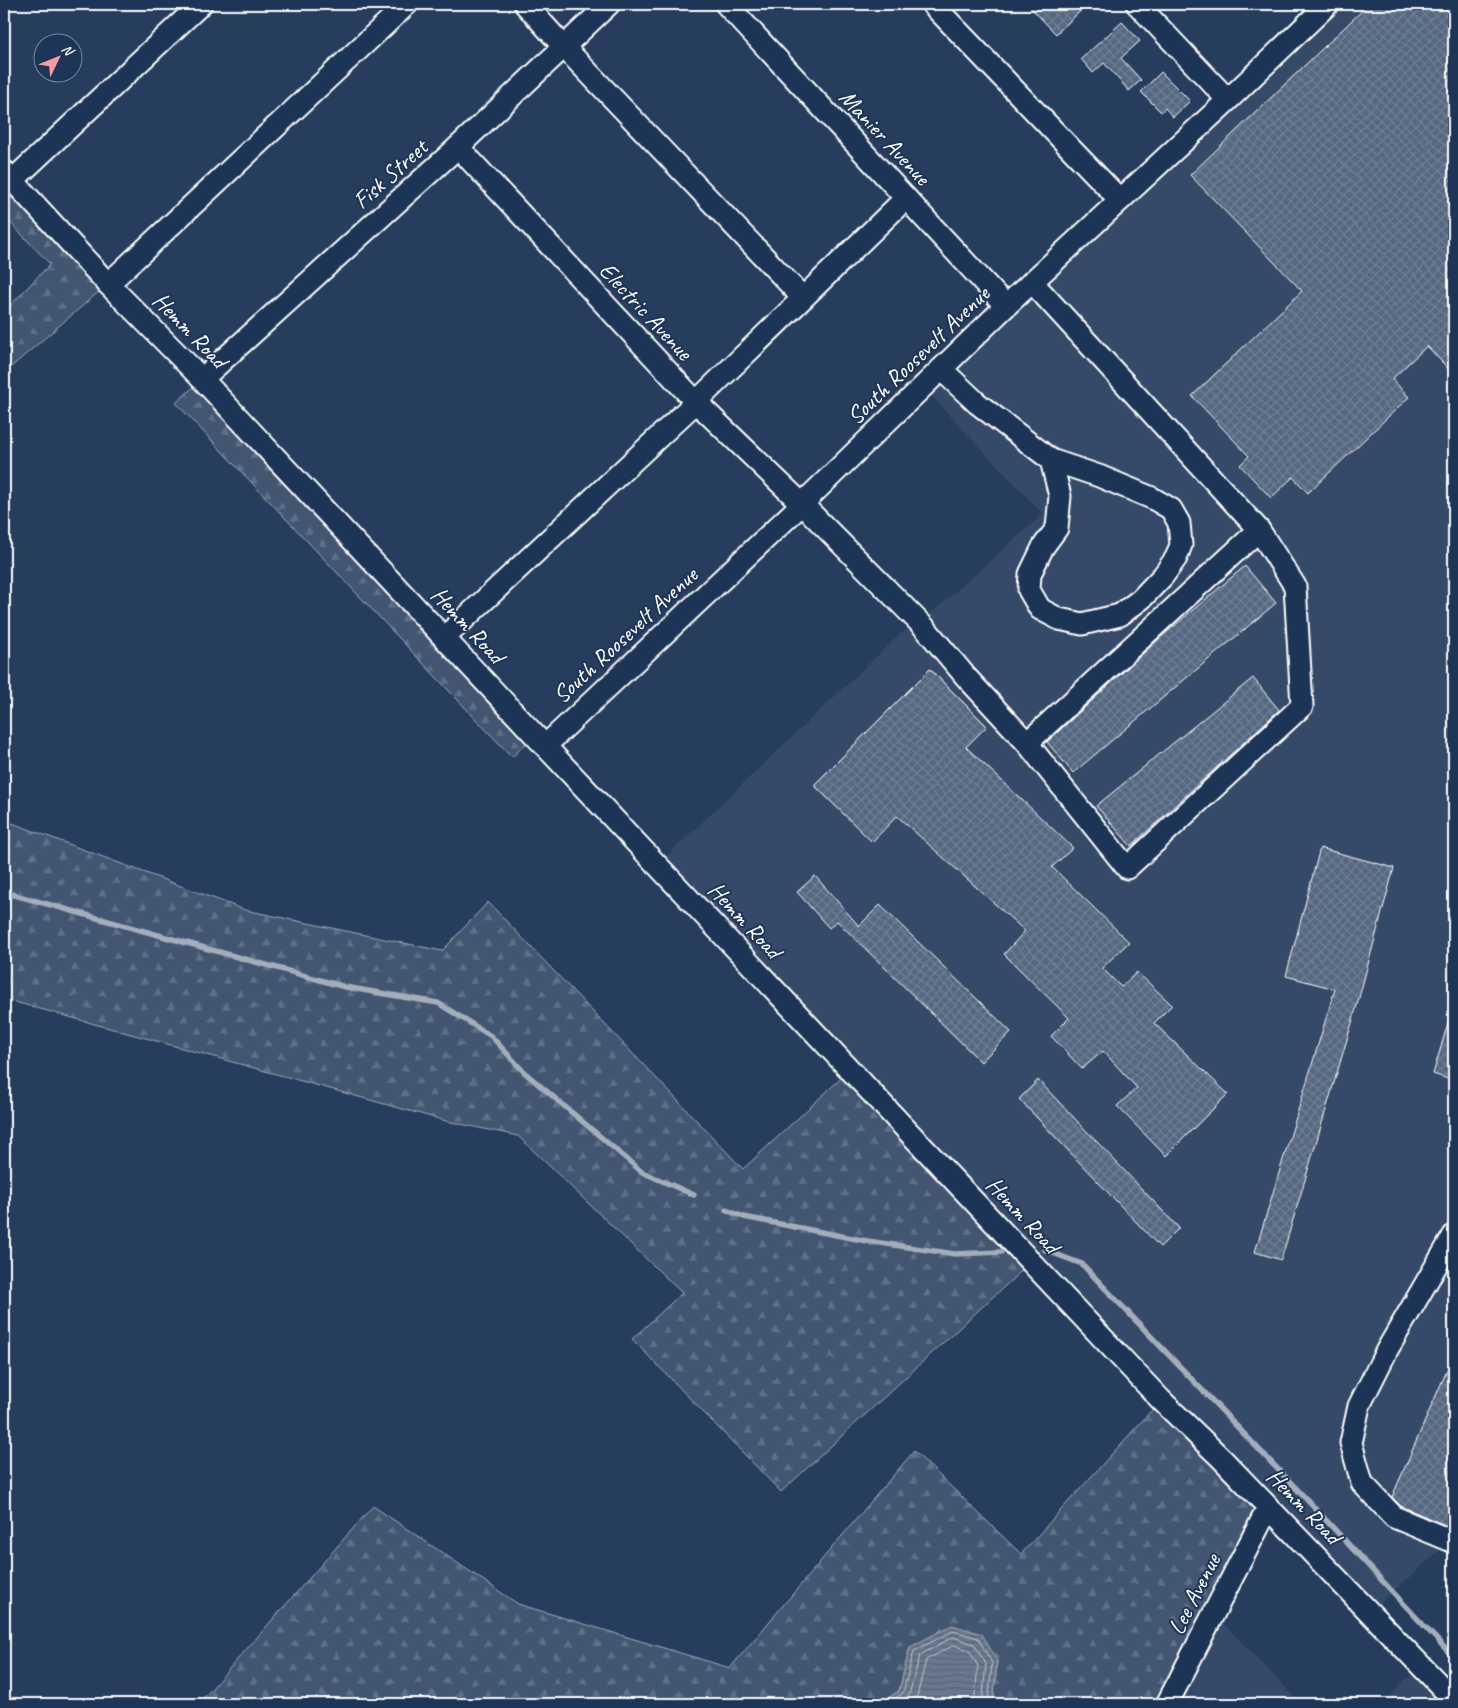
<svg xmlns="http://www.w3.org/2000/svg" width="1458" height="1708" viewBox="0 0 1458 1708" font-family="Caveat,sans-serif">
<defs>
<pattern id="forest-firs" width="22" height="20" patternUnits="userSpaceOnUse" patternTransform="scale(1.25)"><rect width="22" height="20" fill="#425672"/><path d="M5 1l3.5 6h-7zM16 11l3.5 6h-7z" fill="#5e6f87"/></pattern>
<pattern id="water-rules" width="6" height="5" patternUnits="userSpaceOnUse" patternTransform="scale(1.25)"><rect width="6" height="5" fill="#67788e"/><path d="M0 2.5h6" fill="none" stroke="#5a626d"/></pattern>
<pattern id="building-cross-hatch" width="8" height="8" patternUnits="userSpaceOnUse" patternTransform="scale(1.25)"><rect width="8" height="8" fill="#556781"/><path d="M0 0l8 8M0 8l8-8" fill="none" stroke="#6e7e94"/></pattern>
</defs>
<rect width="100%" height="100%" fill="#263d5e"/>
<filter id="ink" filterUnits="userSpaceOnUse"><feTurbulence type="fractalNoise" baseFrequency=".02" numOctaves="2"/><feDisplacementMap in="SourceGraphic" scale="10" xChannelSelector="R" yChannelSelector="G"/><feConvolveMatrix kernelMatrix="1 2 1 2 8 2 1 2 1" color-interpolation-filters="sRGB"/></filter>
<g filter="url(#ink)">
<g fill="#344a68">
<path d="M1328,4h126v1551l-9,-9 -75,66 -713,-747 243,-231 29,-19 114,-101 -120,-127z"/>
<path d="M1214,1614l88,90h-135z"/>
<path d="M1421,1665l33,39h-72z"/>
</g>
<g fill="url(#forest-firs)" stroke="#a0aab8">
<path d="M4,171l104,113 -104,89v-61l46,-48 -46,-48z"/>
<path d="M202,379l333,356 -23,22 -336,-354z"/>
<path d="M4,820l241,90 197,41 46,-49 255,267 107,-99 181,192 -250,230 -149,-153 50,-46 -164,-157 -72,-15 -442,-122z"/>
<path d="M1161,1400l107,108 -101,196h-174l4,-43 -87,-14 -11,44 -20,13h-681l175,-198 145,98 212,64 184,-217 107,103z"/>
</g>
<path fill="url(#water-rules)" stroke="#a4aebb" d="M952,1625l30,9 15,27 -4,43h-114l20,-13 11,-44z"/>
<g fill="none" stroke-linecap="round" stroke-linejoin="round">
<g stroke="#c2c9d2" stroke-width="1">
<path d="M888,1704l15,-11 11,-42 39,-20 25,7 14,25 -4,41"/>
<path d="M899,1704l10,-9 11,-40 33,-18 21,7 12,20 -4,40"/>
<path d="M912,1704l5,-8 9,-36 28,-15 15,5 9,16 -4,38"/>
</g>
<g stroke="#a4aebb" stroke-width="5.5">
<path d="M4,892l341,95 93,16 53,33 33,36 118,100 52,23"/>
<path d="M726,1210l18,7 123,24 88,13 46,-2"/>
<path d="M1045,1250l37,14 229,240 143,154"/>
</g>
</g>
<g fill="url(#building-cross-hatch)" stroke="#fff">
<path d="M1027,4h61l-32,30z"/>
<path d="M1369,4h85v371l-27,-29 -35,33 17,18 -101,96 -15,-16 -22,21 -31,-33 9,-9 -57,-60 110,-105 -112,-116z"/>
<path d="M1122,22l18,19 -19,17 20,22 -12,11 -25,-28 -11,10 -12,-14z"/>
<path d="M1161,72l29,29 -17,16 -8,-9 -4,4 -20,-20z"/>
<path d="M1245,566l31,37 -203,170 -26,-31 114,-105z"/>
<path d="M930,669l57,57 -21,21 107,101 -21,19 77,75 -27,26 19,19 16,-15 35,33 -18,18 74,71 -62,62 -49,-50 20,-18 -34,-37 -21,18 -31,-33 18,-18 -65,-64 21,-23 -128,-115 -25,26 -58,-57z"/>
<path d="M1253,678l26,32 -148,136 -35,-40z"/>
<path d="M1320,848l74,20 -40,148 -73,244 -26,-8 80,-263 -49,-13z"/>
<path d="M815,876l44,50 21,-21 131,127 -30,30 -144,-141 -8,7 -32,-36z"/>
<path d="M1450,1016h4v65l-21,-7z"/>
<path d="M1038,1080l141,148 -19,19 -141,-148z"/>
<path d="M1454,1354v175l-53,-23 -9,-9z"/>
</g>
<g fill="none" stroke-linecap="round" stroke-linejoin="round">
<g stroke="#fff" stroke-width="25">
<g id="minor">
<path d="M525,4l39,43 239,251"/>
<path d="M726,4l280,302"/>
<path d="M932,4l188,196"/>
<path d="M1137,4l91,96"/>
<path d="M458,147l238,255 106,102 123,124 42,50 60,65 232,-213 -227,-248"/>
<path d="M4,171l104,113 94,95 343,367 616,654 61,59 232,241"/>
<path d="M13,180l188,-176"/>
<path d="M108,284l299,-280"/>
<path d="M941,369l36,34 74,57 48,16 53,22 19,11 8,14 2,22 -5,13 -13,18 -22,23 -21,16 -38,9 -23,-5 -19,-10 -11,-19 1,-16 13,-27 14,-19 3,-32 -9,-36"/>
<path d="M202,379l256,-232 151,-143"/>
<path d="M444,638l252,-236 210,-204"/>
<path d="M1027,743l100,125 175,-162 -7,-120 -36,-56"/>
<path d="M545,746l257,-242 204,-198 222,-206 100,-96"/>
<path d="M1454,1235l-67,115 -28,56 -8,37 11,40 32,34 60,25"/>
<path d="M1167,1704l101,-196"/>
</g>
</g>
<use href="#minor" stroke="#1d3557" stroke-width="21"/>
</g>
</g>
<g text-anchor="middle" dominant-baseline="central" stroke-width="4" stroke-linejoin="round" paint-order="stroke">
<g font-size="24" fill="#fff" stroke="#1d3557">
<text transform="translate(885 137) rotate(47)">Manier Avenue</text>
<text transform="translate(390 174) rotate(-42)">Fisk Street</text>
<text transform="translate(646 311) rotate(47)">Electric Avenue</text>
<text transform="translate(190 330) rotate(46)">Hemm Road</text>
<text transform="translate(918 355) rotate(-44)">South Roosevelt Avenue</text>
<text transform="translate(468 625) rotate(47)">Hemm Road</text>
<text transform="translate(625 635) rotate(-43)">South Roosevelt Avenue</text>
<text transform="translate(745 920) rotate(47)">Hemm Road</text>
<text transform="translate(1023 1215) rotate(47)">Hemm Road</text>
<text transform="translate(1304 1506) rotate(46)">Hemm Road</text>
<text transform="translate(1194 1594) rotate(-63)">Lee Avenue</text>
</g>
</g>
<rect width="1458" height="1708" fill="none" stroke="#1d3557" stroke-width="20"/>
<rect x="10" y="10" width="1438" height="1688" fill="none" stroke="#fff" stroke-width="2" filter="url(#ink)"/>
<g transform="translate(58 58) rotate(47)"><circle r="24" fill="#1d3557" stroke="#77869a"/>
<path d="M0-4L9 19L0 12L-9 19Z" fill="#ff9aa2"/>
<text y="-8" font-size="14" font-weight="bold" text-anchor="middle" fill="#ffffff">N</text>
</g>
</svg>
